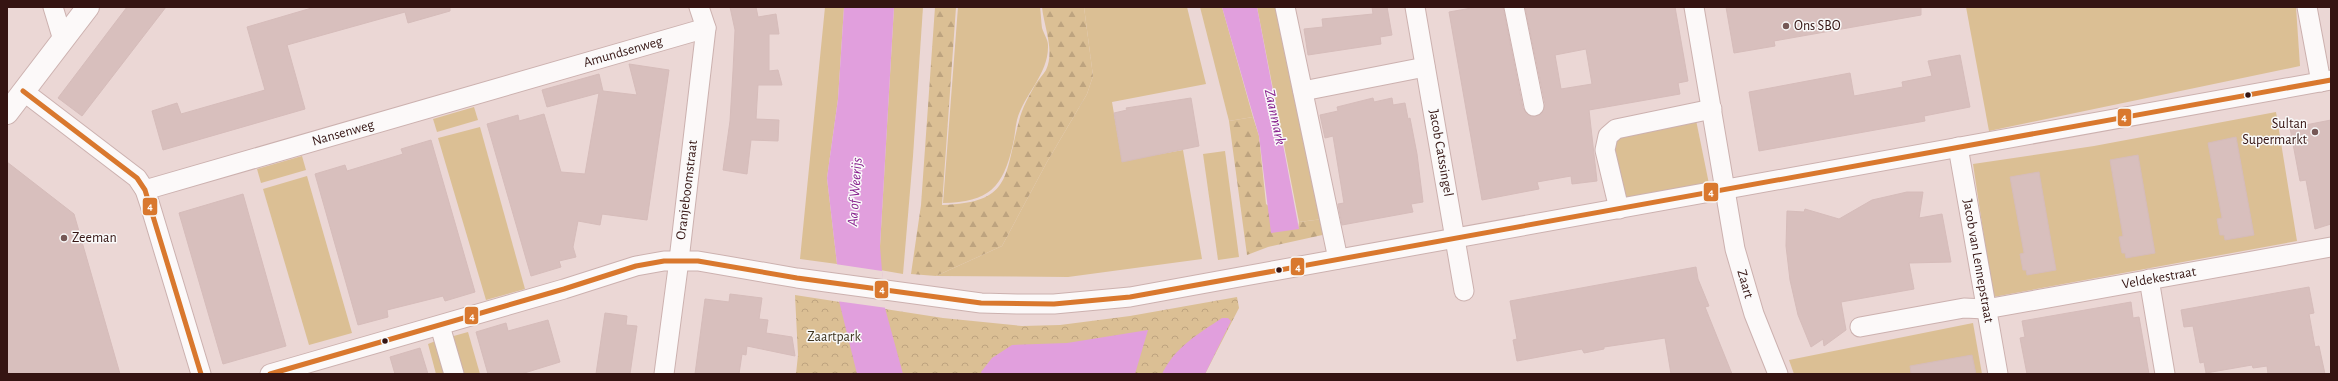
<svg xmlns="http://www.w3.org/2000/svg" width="2338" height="381" viewBox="0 0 2338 381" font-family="'Alegreya Sans',sans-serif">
<defs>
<pattern id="forest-firs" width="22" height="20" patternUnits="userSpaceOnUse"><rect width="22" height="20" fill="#dbbf94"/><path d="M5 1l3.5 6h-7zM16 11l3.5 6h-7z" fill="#bda37f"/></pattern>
<pattern id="park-crowns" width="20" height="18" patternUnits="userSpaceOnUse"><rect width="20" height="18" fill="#dbbf94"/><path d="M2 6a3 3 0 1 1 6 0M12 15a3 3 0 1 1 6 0" fill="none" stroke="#bda37f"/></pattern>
</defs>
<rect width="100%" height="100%" fill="#ebd7d5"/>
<g fill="#dbbf94">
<path d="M825,7h19l-6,92 -11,79 10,86 -37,-5z"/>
<path d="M894,7h29l-10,149 -10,118 -23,-4v-24z"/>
<path d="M958,7h82c1,7 1,14 2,21 2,6 6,12 6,17 1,29 -24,49 -31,75 -2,8 -2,16 -4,24 -10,44 -24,58 -70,59z"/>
<path d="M1084,7h103l19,77 -94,18 10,59 61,-11 19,109 -134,18 -132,-1 66,-30 45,-84 40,-68 6,-18z"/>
<path d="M1200,7h22l31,110 -24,4z"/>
<path d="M1257,7h20l46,212 -24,3z"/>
<path d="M1966,7h330l4,59 -311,65z"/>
<path d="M474,107l4,13 -41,12 -4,-13z"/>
<path d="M2276,112l21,129 -304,56 -20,-133 121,-18z"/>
<path d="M1695,115l14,69 -83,15 -15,-69z"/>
<path d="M480,127l45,162 -39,11 -48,-162z"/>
<path d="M1225,151l14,106 -21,3 -15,-106z"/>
<path d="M302,156l4,14 -45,13 -4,-14z"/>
<path d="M307,176l45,157 -43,12 -46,-156z"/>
<path d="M1973,323l9,51h-188l-5,-14z"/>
<path d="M468,332l12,42h-20l-10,-37z"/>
<path d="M438,340l10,34h-12l-8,-30z"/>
</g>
<g fill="url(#forest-firs)">
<path d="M935,7h21l-14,198c70,-2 62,-28 77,-84 3,-13 10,-25 16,-36 3,-5 8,-10 11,-15 9,-20 -2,-43 -4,-63h42l9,69 -6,18 -40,68 -45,84 -66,30 -25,-2 10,-69z"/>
<path d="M1253,117l6,19 7,68 32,25 1,-7 24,-3 4,15 -59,13 -21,8 -18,-134z"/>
</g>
<path fill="url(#park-crowns)" d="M795,295l148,23 79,8 38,-1 70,-9 107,-19 2,11 -34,66h-409l2,-19z"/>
<g fill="#e19fdd">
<path d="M844,7h50l-14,239 5,62 18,66h-46l-18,-73 -2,-37 -10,-86 11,-79z"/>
<path d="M1222,7h35l42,222 -28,4 -12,-97z"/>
<path d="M1222,318h6l3,3 -26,53h-43c13,-27 36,-40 60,-56z"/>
<path d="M1148,330l-13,44h-153l-1,-2 11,-14 20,-13 55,-2z"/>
</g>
<path fill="#ebd7d5" d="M835,264l47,7 5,37 -51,-7z"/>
<g fill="#d8bfbd" stroke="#d6bcba" fill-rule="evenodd">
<path d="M127,7h39l-84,109 -24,-18z"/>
<path d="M315,7h135v4l-42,12 -3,-11 -118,33 18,64 -142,41 -11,-39 25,-8 4,11 84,-24 -18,-63z"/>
<path d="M730,7h26l2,10 18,-3 3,20h-10v37l9,-1 4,15h-24l-2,34 23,1 -1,21 -27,-1 -4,34 -24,-4 7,-49 3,-50 2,-41z"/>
<path d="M1372,7h15l5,28 -12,2 1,7 -73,11 -4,-26 19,-2 -1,-8 51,-5z"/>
<path d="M1477,7h26l20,101 7,8 11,-2 4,-10 -20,-97h150l13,74 -10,2 2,11 -91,16 8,71 -25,3 -1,-8 -34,6 2,7 -57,11 -33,-188zM1586,49l6,35 -31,5 -6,-34z"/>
<path d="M1726,7h195v8l-147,26 1,5 -41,7z"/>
<path d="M1960,55l10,52 -46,9 1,5 -166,30 -10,-59 101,-19 4,23 49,-9 -1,-5 30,-6 -4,-15z"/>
<path d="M629,64l40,6 -22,150 -45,-6 -2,11 -22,-4 -5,26 3,10 -17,4 2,6 -30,9 -44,-152 31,-9 1,6 25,-7 17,58 24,2 14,-81 -52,14 -5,-17 57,-16 4,17 34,4z"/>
<path d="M1191,98l8,48 -77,16 -8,-49 13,-3 -1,-2z"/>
<path d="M1373,98l1,4 18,-4 1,7 12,-2 3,16 2,-1 7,36 6,48 -12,2 2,8 -71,13 -4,-21 6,-1 -11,-67 -8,2 -5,-23 18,-4 -1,-4z"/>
<path d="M2331,120v104l-16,5 -9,-49 -6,1 -10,-53z"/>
<path d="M2236,137l18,98 -29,5 -1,-5h-4l-3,-16 5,-1 -14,-75z"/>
<path d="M431,140l44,152 -30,9 -2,-5 -56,14 1,7 -30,8 -43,-151 30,-9 2,6 56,-17 -2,-5z"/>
<path d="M2138,155l17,98 -29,5 -1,-5h-3l-3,-16 4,-1 -13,-76z"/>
<path d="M7,162l67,52 46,160h-113z"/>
<path d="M2039,172l17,98 -29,5 -1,-5h-3l-3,-16 4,-1 -14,-76z"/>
<path d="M1907,192h16l-4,26 23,-4 9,48 -42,1 5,26 -73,13 5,28 -22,16 -1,-7 -12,8 -13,-32 -8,-35 -4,-34 1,-35 17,1 1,-3 34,10 33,-19z"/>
<path d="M243,194l43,152 -63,18 -44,-151z"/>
<path d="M1696,267l2,12 11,27 -4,1 27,67h-61l-6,-36 -61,9v2l-20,4 -2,-4 -65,12 -4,-21 4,-1 -7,-38z"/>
<path d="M2309,287l5,26 -5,1 6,33 4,-1 6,28h-57l-1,-8 -14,2 -1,-3 -46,8 -2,-11 -4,1 -7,-37 -9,1 -3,-17z"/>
<path d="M730,294l32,4 -3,21 9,1 -2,13 26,4 3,19 -48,-10 -1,9 -4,-1 -3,20h-44l10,-75 24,3z"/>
<path d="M2131,302l2,16 6,-1 10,57h-122l-7,-36 5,-1 -3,-16z"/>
<path d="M605,313l22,3 -1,9 11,1 -7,48h-34z"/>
<path d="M548,320l12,42 -39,12h-33l-12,-42 30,-9 2,8z"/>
<path d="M420,348l8,26h-33l-5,-17z"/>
<path d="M1972,355l4,19h-65l-1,-8z"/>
</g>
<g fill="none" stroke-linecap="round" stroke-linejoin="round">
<g stroke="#ccb1af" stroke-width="21">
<g id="street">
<path d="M53,7l10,33"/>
<path d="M1285,7l53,252"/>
<path d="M1415,7l49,284"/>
<path d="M1514,7l20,99"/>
<path d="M1694,7l41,242 19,65 24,60"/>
<path d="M2307,7l14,75"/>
<path d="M23,91l114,87 8,12 5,15 51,169"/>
<path d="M1303,91l122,-24"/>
<path d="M1958,147l40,227"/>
<path d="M145,190l561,-162"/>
<path d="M1619,209l-14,-59 3,-14 8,-7 96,-20"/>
<path d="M2149,279l16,95"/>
<path d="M440,326l14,48"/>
<path d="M1860,327l104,-19 22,1 345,-62"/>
<path d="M270,374l294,-85 72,-23 28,-5h34l99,17 184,25 36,1h37l76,-7 115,-21 1086,-196"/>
<path d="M664,374l15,-114 27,-232 -7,-21"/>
</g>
</g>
<g stroke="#ccb1af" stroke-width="24">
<path id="secondary" d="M7,113l81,-106"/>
</g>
<use href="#street" stroke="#fcf9f9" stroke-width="19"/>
<use href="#secondary" stroke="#fcf9f9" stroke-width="22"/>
<g stroke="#fafafa" stroke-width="8">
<g id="bus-1">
<path d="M23,91l114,87 8,12 56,184"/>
<path d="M270,374l294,-85 72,-23 28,-5h34l99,17 184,25 73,1 76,-7 1201,-217"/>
</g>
</g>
<use href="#bus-1" stroke="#d9782e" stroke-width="5"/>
</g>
<g fill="#755856" stroke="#fafafa" stroke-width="1.5">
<circle cx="1786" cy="26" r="4"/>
<circle cx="2315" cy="132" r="4"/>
<circle cx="64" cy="238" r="4"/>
</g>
<g fill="#351412" stroke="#fafafa" stroke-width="1.5">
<circle cx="2248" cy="95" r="3.5"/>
<circle cx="1279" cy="270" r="3.5"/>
<circle cx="385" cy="341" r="3.5"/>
</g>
<g text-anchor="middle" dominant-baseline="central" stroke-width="3" stroke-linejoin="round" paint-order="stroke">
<g font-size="14" fill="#351412" stroke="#fafafa" text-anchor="start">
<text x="1794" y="26">Ons SBO</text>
<text x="2307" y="124" text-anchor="end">Sultan<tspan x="2307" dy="16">Supermarkt</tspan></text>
<text x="72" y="238">Zeeman</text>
</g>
<g font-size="14" fill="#351412" stroke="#fafafa">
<text transform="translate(623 52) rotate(-16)">Amundsenweg</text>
<text transform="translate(343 133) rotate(-16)">Nansenweg</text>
<text transform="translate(1441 153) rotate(80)">Jacob Catssingel</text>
<text transform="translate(687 190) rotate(-83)">Oranjeboomstraat</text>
<text transform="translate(1978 261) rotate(80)">Jacob van Lennepstraat</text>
<text transform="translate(2159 278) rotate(-10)">Veldekestraat</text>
<text transform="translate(1745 284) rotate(74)">Zaart</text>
</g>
<g font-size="14" fill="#3e341f" stroke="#fafafa">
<text x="834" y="337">Zaartpark</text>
</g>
<g font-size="15" font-style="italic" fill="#871f8d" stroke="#fafafa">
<text transform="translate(1275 117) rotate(78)">Zaanmark</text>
<text transform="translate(855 192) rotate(-86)">Aa of Weerijs</text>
</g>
</g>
<g stroke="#fafafa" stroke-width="1.5">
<rect x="2117" y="108" width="15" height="19" rx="4" fill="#d9782e"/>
<rect x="1703" y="182" width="16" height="20" rx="4" fill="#d9782e"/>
<rect x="142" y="197" width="16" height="19" rx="4" fill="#d9782e"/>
<rect x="1290" y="257" width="15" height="19" rx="4" fill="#d9782e"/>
<rect x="874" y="280" width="15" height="19" rx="4" fill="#d9782e"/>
<rect x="464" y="306" width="15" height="19" rx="4" fill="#d9782e"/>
</g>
<g font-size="11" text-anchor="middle" font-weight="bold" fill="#fff">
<text x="2124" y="121">4</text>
<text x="1711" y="196">4</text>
<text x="150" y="210">4</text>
<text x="1298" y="271">4</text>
<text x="882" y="293">4</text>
<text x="472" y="320">4</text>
</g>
<rect width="2338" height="381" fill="none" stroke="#351412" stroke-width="16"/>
</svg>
